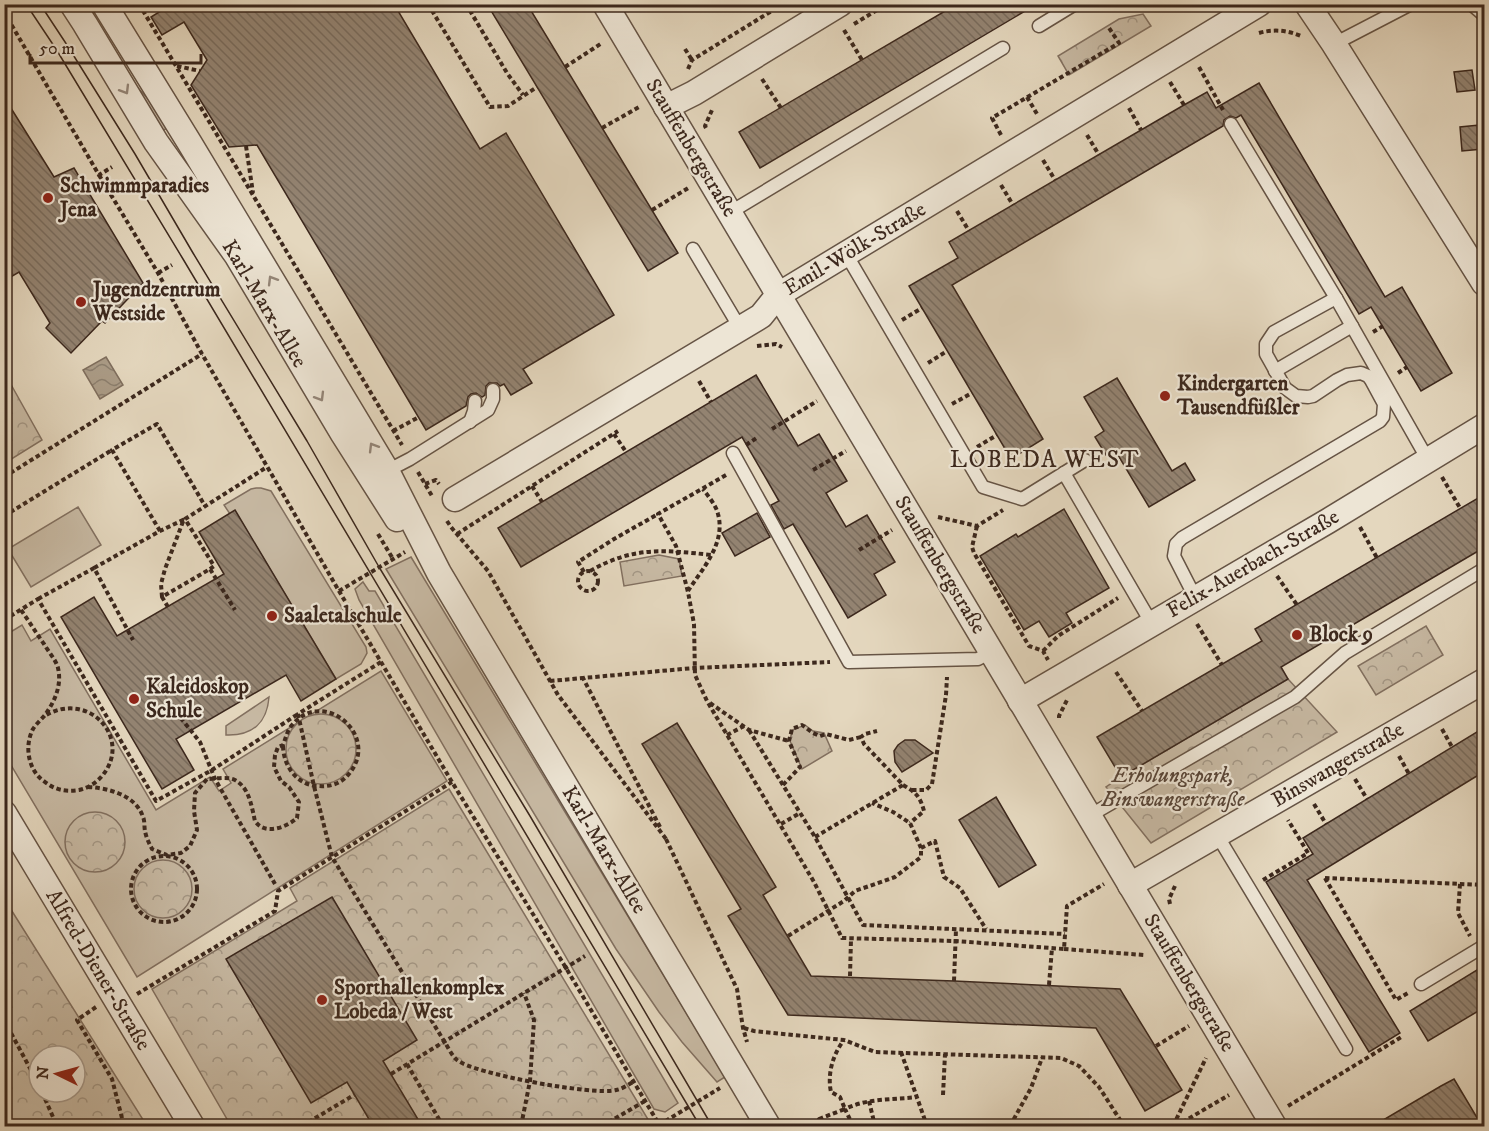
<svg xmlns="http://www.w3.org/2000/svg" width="1489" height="1131" viewBox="0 0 1489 1131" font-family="'IM FELL DW Pica',serif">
<defs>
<pattern id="park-crowns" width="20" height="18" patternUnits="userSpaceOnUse" patternTransform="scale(1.5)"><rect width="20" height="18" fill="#c7b9a3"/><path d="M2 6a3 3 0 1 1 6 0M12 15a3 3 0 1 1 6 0" fill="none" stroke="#a39684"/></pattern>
<pattern id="water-waves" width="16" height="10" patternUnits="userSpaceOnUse" patternTransform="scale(1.5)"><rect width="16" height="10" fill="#ab9c87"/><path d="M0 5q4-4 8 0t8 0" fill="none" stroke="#8c7f6e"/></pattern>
<pattern id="building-back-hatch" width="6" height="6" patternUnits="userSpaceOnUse" patternTransform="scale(1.5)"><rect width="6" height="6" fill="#938371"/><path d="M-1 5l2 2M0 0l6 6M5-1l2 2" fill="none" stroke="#796b5c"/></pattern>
</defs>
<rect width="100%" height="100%" fill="#e4d7be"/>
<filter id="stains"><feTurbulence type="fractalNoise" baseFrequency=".00333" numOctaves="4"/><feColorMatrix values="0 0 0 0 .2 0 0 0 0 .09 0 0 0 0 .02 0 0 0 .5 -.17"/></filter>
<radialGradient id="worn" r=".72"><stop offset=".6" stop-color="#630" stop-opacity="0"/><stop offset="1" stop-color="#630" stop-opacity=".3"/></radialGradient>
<g fill="#c7b9a3" stroke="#827060" stroke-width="1.5">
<path d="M136,86l16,17 18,24 -13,6z"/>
<path d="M256,488h5l10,3 95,156 1,6 -6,11 -25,15 -101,-168 -5,3 -6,-9 27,-16z"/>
<path d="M78,507l23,38 -70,42 -23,-38z"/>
<path d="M411,557l314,520 -8,5 -35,-40 -23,-30 -43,-63 -230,-380z"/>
<path d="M363,582l6,9h6l303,512 -13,9 -11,-3 -295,-509 -4,-11z"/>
<path d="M22,625l9,16 19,-12 106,181 54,-33 9,14 12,-8 -8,-14 158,-98 66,110 -310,196 -132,-222 -1,-119z"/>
<path d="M269,697c-2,26 -17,39 -43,38v-9z"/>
</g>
<g fill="url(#park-crowns)" stroke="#827060" stroke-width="1.5" fill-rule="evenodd">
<path d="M1143,14l8,12 -82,49 -11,-19 61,-37z"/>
<path d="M4,372l38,68 -37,23h-1z"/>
<path d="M659,555l20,4 3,17 -58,10 -4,-24z"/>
<path d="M1426,626l17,29 -67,40 -18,-29z"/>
<path d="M1288,679l49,53 -186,111 -45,-56 15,-10z"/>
<circle cx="321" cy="749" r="35"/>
<path d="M805,725l8,6 11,2 8,18 -30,18 -12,-28 2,-11z"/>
<path d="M449,789l203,337h-421l-79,-137 145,-88 -7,-13z"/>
<circle cx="95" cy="842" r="30"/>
<circle cx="163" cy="889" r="29"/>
<path d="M5,900l142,226h-142zM39,1056h36v36h-36z"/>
</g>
<path fill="url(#water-waves)" stroke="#7f6e5d" stroke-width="1.5" d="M106,357l17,28 -23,14 -17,-29z"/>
<g fill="url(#building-back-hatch)" stroke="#3c281d" stroke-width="1.5">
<path d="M172,4h222l86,145 26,-16 108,182 -91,54 9,14 -21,12 -7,-11 -4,2 -3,-3h-8l-3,3 -1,9 -3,2 -6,-4 -5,1 -3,3 -2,9 -40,24 -169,-285 -28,2 -38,-62 16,-25 -23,-38 -22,13 -11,-18z"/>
<path d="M487,4h40l151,249 -30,18z"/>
<path d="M957,4h80l-277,164 -21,-36z"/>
<path d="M1472,70l3,20 -18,2 -3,-20z"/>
<path d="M1259,83l126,214 17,-10 50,86 -31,18 -50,-84 -12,7 -118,-199 -5,3 -6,-2 -6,4 -1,6 -271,159 91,154 -32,20 -102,-173 49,-28 -9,-16 235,-137 23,-13 9,16z"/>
<path d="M4,97l50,80 20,-9 69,115 -38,40 -3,-2 -31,32 -25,-25 4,-5 -31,-51 -15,9z"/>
<path d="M1479,125l4,24 -21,2 -2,-24z"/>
<path d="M756,375l42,71 21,-12 19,32 9,15 -21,12 20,34 21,-12 28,47 -21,12 12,21 -38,23 -55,-94 -9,5 -13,-24 8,-4 -37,-64 -221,130 -23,-39z"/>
<path d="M1117,378l55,93 13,-8 10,17 -46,27 -34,-57 -9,5 -11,-18 9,-6 -20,-34z"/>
<path d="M1485,494v53l-204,120 7,12 -167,98 -24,-40 165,-96 -7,-12z"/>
<path d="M1064,509l45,79 -43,25 6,10 -23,14 -10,-16 -15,9 -44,-74 36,-22 2,3z"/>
<path d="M235,510l101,169 -35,22 -15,-26 -110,64 18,31 -32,19 -101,-172 33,-20 23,39 107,-62 -25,-42z"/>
<path d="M757,513l13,24 -35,19 -13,-23z"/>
<path d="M677,723l99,164 -13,8 48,81 143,5 166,8 62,101 -37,21 -49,-83 -308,-13 -60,-99 13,-7 -99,-165z"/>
<path d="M1485,727v44l-178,109 93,153 -31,19 -103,-170 47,-28 -10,-16z"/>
<path d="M905,740h10l18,13 -31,19 -7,-10 -1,-11 4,-6z"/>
<path d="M996,797l40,68 -37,22 -40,-67z"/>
<path d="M332,897l85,143 -34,21 39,65h-49l-26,-44 -36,21 -85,-144z"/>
<path d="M1485,965v42l-57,34 -18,-30z"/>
<path d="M1454,1079l28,47h-109l68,-40z"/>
</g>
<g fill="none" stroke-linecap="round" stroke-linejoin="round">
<g stroke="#665445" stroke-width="15">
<g id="lane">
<path d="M1471,4l13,11"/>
<path d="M1039,26l36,-22"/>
<path d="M1334,44l77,-40"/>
<path d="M1231,124l105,174 92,162"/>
<path d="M729,213l274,-165"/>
<path d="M693,249l47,79"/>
<path d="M846,254l137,233 39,12 63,-39"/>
<path d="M1275,371l77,-45"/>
<path d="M470,422l4,-11 1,-10"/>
<path d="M733,453l116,209 129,-3 13,-7"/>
<path d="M385,472l25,-13 78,-49 5,-11v-9"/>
<path d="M1064,473l88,151"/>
<path d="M1196,599l-22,-43 2,-12 6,-6 198,-117 3,-4 1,-13 -13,-24 -3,-4 -7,-3 -14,2 -10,5 -24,16 -5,1 -12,-1 -11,-8 -19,-34v-10l8,-12 62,-34"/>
<path d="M1089,816l206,-119 50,-44 139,-84"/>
<path d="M1217,835l129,214"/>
<path d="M1421,984l63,-38"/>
</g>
</g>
<g stroke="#665445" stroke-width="27">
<g id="street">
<path d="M72,4l13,20 71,118 81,114 106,178 54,85"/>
<path d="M104,4l85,138 198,329 52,102 329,553"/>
<path d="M605,4l669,1122"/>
<path d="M1307,4l27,40 150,239"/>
<path d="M666,107l28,-14 146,-89"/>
<path d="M455,499l306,-183 17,-21 481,-291"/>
<path d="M1020,701l308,-180 156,-95"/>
<path d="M4,813l188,313"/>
<path d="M1130,885l354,-204"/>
</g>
</g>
<g stroke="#3c281d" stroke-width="4" stroke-dasharray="4.5 3" stroke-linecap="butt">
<path d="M139,4l263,441"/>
<path d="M428,4l62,103 18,-1 29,-19"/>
<path d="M466,4l41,69 16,22"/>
<path d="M939,4l5,8"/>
<path d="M394,5l1,-1"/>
<path d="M4,12l95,163 13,-8"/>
<path d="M854,24l33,-20"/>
<path d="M844,30l18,30"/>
<path d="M1259,33c14,-4 28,-3 42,3"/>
<path d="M685,49l7,11"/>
<path d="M177,66l23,5"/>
<path d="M565,67l37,-24"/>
<path d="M1199,67l24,43"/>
<path d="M688,69l4,-9 91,-56"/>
<path d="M762,79l19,29"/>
<path d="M1170,82l14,23"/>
<path d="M1027,97l10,17"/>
<path d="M1129,108l12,22"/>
<path d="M602,128l39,-22"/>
<path d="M706,128l-1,-2 7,-16"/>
<path d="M1001,135l-9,-17 127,-75 -10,-15"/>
<path d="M1087,135l12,20"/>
<path d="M246,146l7,47"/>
<path d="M1043,160l12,20"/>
<path d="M99,175l59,98 44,81 137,237 113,191 114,186 94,158"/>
<path d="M1001,185l12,20"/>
<path d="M652,210l38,-23"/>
<path d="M957,211l12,20"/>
<path d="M158,273l14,-8"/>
<path d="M902,320l20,-12"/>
<path d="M1373,332l10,-6"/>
<path d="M757,346l19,-2 6,3"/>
<path d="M928,363l19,-12"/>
<path d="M1398,373l9,-6"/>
<path d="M699,381l12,21"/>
<path d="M952,404l20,-11"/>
<path d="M772,429l45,-28"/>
<path d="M393,431l26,-14"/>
<path d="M614,434l12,18"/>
<path d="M746,445l12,-8"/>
<path d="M977,447l20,-12"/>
<path d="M813,470l33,-19"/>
<path d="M418,472l14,24"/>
<path d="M726,475l-68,39 18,32 12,46 6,32 1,51 12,26 107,181 28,56 113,3 109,8 3,-43 37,-22"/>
<path d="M4,477l198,-123"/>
<path d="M1442,477l18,31"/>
<path d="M425,484l11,-4 3,4"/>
<path d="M532,486l10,16"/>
<path d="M4,516l108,-66"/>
<path d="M938,517l39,9 26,-16"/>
<path d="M447,521l4,6 37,44 70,124 108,144"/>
<path d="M977,526l-5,21 2,6 55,93 14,5 5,9"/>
<path d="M1360,527l17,31"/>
<path d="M160,531l-48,-81 45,-26 48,82"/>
<path d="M378,534l15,25"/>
<path d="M457,534l161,-103"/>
<path d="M859,550l33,-20"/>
<path d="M94,568l66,-37 25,-12"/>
<path d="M210,569l4,-3 -29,-47 82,-52"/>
<path d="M590,571c44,-25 74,-21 122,-16"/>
<circle cx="588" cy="581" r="10"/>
<path d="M584,572l-6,-10 36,-23 44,-25"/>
<path d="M1277,576l20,29"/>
<path d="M339,591l66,-39"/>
<path d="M688,591c15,-23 38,-48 30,-77 -2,-9 -10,-18 -15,-25"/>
<path d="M162,597l-1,-13 4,-15 19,-50"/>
<path d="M38,599l56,-31 39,72"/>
<path d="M168,607l-6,-10 48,-28 25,41"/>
<path d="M21,610c8,11 15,23 23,34 4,7 12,16 14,24 4,17 -3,33 -13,47 -4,5 -9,9 -12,14 -9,17 -5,42 12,53 10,8 21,10 34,8 9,-2 17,-7 23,-14 32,-38 -15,-88 -59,-59"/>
<path d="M4,620l34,-21 118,202 56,-31 86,-56"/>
<path d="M1197,624l25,41"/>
<path d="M1043,651l15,-15 60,-38"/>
<path d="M381,662l-83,52 16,72 18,71 112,184c4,6 8,15 13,19 17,14 138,36 159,30 6,-1 12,-5 17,-8"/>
<path d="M1116,672l26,39"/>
<path d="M550,681l33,-3"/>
<path d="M710,703l39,27 40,11"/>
<path d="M176,712l24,30 15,37 60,105"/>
<path d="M1059,718v-2l8,-16"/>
<path d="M1442,729l10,18"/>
<path d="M749,730l66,107 48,88 202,9"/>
<path d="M727,735l17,-9"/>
<path d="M1399,756l10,18"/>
<path d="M1355,779l12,20"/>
<path d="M783,785l17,-18 -11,-26 3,-12 10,-4 11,8 7,3 6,-2 23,6 12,-3"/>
<path d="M903,785c14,8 17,12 21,26l-14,12"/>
<path d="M88,787c20,1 48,8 55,30 2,4 1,10 2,14 1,6 4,12 7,18l15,6 14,-2 9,-7 7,-16 -3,-19 1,-18 12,-14c9,0 20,-3 28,1 12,7 15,19 18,32 1,3 1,6 2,9 10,15 32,6 42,-3l2,-16 -10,-15 -8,-6 -7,-14 1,-12 3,-8 5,-2c3,-7 4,-15 10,-21 32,-37 90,14 54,52 -7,8 -18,11 -29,10 -22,-1 -35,-21 -35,-41"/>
<path d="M912,790h14l6,-6 14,-89 1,-18"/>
<path d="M1314,804l12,20"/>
<path d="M781,824l19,-11"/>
<path d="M660,827l-77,-149 111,-10 136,-6"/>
<path d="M815,837l88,-52 -39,-41 -3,-7 4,-3 12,-3"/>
<path d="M666,839l71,150 6,39 4,14"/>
<path d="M921,848l14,-7 9,36 16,11 26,41"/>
<circle cx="164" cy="889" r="33"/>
<path d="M1325,878l71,122 12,-7"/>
<path d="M1325,878l159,7"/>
<path d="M1263,880l45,-27 -20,-33"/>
<path d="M1460,884l-2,29 12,23"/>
<path d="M1170,904l-1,-5 6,-13"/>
<path d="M788,936l56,-35 11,-10 40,-14 26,-20v-9l-11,-25 -17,-11 -21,-9"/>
<path d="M1064,949l80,6"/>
<path d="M850,976l1,-37"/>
<path d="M954,981l2,-52"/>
<path d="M1049,985l3,-37"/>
<path d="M137,994l138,-83 3,-20 174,-109"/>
<path d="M96,1007l-19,13 35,59 12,47"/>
<path d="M4,1020l35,65"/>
<path d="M744,1028l10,3 90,9 31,12 186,6 18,8 20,21 25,39"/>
<path d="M1156,1046l33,-20"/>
<path d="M901,1052l26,74"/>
<path d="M407,1064l36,62"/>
<path d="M391,1074l194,-118"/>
<path d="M42,1092l15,34"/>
<path d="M943,1095l2,-41"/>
<path d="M869,1101l6,25"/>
<path d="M1288,1106l115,-70"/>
<path d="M659,1125l61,-37"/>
<path d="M302,1126l52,-31"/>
<path d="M521,1126l9,-45 4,-61 -10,-27"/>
<path d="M602,1126l43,-25"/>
<path d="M822,1126l-3,-7 26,-10 -5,-12 -9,-5c-4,-18 2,-38 13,-52"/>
<path d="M853,1126l-8,-17c22,-11 48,-9 72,-12"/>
<path d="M1010,1126l21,-38 11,-30"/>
<path d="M1173,1126l33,-68"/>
<path d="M1176,1126l53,-31"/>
</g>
<use href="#lane" stroke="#ede5d5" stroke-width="12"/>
<use href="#street" stroke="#ede5d5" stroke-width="24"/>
<g stroke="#3c281d" stroke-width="1.5">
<path d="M26,4l30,45 127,210 517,867"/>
<path d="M40,4l27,41 68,109 58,99 114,188 72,126 151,249 182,310"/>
</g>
</g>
<defs><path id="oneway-chevron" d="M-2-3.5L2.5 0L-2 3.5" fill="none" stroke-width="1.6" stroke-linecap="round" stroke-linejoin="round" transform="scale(1.5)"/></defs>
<g stroke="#948679">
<use href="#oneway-chevron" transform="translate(125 90) rotate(59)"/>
<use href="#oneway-chevron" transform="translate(272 280) rotate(-121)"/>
<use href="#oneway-chevron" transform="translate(320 397) rotate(59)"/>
<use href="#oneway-chevron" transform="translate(373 447) rotate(-121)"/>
</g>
<g fill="#8f2418" stroke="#ede5d5" stroke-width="2">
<circle cx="48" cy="198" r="6"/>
<circle cx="81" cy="302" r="6"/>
<circle cx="1165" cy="396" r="6"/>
<circle cx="272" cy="616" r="6"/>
<circle cx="1297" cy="635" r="6"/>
<circle cx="134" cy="699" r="6"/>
<circle cx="322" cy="1000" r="6"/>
</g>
<g text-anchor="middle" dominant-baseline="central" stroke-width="4.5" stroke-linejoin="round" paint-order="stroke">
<g font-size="21" fill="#3c281d" stroke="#ede5d5">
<text transform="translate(691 148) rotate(59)">Stauffenbergstraße</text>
<text transform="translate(855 249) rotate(-31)">Emil-Wölk-Straße</text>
<text transform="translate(264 304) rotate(59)">Karl-Marx-Allee</text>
<text transform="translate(1253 564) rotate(-30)">Felix-Auerbach-Straße</text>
<text transform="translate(940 565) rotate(59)">Stauffenbergstraße</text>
<text transform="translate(1338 765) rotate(-30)">Binswangerstraße</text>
<text transform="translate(604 850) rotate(59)">Karl-Marx-Allee</text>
<text transform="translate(98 970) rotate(59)">Alfred-Diener-Straße</text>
<text transform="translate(1189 983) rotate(59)">Stauffenbergstraße</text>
</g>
<g font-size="21" font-weight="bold" fill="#3c281d" stroke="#ede5d5" text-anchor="start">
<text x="60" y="186">Schwimmparadies<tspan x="60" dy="24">Jena</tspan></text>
<text x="93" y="290">Jugendzentrum<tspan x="93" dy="24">Westside</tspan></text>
<text x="1177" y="384">Kindergarten<tspan x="1177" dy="24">Tausendfüßler</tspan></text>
<text x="284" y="616">Saaletalschule</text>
<text x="1309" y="635">Block 9</text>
<text x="146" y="687">Kaleidoskop<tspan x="146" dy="24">Schule</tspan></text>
<text x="334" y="988">Sporthallenkomplex<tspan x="334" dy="24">Lobeda / West</tspan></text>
</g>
<g font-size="21" font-style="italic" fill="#584538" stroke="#ede5d5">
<text x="1173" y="776">Erholungspark,<tspan x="1173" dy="24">Binswangerstraße</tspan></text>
</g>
<g font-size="24" letter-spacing="1.5" fill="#3c281d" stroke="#ede5d5">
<text x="1045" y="460">LOBEDA WEST</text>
</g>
</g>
<rect width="1489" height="1131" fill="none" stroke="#e4d7be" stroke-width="24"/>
<rect x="6" y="6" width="1477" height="1119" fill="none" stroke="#3c281d" stroke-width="3"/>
<rect x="12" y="12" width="1465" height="1107" fill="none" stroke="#3c281d" stroke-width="1.5"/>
<g transform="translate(57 1074) rotate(275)"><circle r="28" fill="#ede5d5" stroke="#a6998b" stroke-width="1.5"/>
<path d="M0-4.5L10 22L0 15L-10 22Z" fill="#8f2418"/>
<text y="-9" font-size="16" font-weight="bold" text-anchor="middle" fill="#3c281d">N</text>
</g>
<path d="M30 54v9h171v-9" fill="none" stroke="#3c281d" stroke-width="3"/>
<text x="39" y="54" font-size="18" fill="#3c281d" stroke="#ede5d5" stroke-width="4.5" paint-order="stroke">50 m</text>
<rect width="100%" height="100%" filter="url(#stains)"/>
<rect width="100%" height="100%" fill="url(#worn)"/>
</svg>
